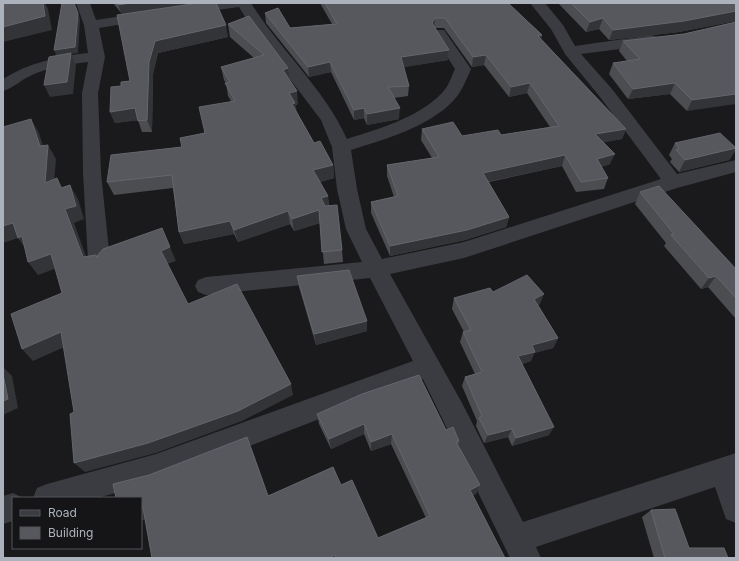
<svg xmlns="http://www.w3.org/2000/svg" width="739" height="561" viewBox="0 0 739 561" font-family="Inter,sans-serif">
<rect width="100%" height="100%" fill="#1a1a1c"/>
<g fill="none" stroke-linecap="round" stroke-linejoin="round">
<g fill="#3b3c41" fill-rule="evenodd">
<path d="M76,3h14l6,17 52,-8 5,1 2,3 -2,3 -5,1 -49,8 6,29 -7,36 3,80 9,87 -3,6 -8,2 -8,-2 -3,-6 -5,-87 -1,-80 6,-31c-17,2 -43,6 -58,14 -9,4 -17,12 -27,15v-12c25,-16 56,-23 85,-26l-4,-28z"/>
<path d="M208,3h43c29,47 73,85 96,136 31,-10 71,-21 95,-46 6,-6 9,-15 13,-24l-23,-36 2,-3h10l27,39c-5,11 -9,23 -18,32 -26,27 -68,38 -102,49l6,39 9,40 16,30 82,-17 197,-63 -61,-82 -35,-43 -14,-25 -21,-26h15l18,22 12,21 77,-11 5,2 3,3 -3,3 -5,2 -71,9 31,35 65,85 59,-14v12l-59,16 -213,70 -74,16 72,129 61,119 213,-69v70l-10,-4 -11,-32 -179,60 5,11h-31l-87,-179 -267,103 -59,16h-64l4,-10 10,-4 109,-30 257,-93 -43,-83 -164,17 -8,-3 -3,-6 3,-6 8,-3 156,-15 -16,-33 -9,-40 -5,-42 -11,-27 -66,-87 -16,-26 -51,7 -5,-1 -2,-3 2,-3z"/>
<path d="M13,493l10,5h-10v23l-10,3v-28z"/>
</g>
</g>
<g fill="#4b4d51">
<path d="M113,3h103l12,34 -70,16 -5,21 -1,58h-10l-4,-12 -23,3 -5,-11 11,-26 9,-5 -8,-67z"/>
<path d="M320,3h188l34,32 -1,4 85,90 -4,10 -18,3 6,22 -9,3 7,11 -4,11 -28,3 -14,-26 -73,16 20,35 -3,10 -41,13 -75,16 -19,-43v-11l23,-5 -7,-21v-11l45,-7 -11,-18 1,-11 40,7 39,-1 49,-8 -23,-34 -18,4 -25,-32 -12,2 -28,-39h-9l14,22 -1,10 -45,7 6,19 -1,10 -14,2 5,21 -32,6 -3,-7 -10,2 -23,-48 -22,5 -43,-54 -1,-10 25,15 42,-4z"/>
<path d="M558,3h178v18l-57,11 -70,8 -10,-11 -13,3z"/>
<path d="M249,16l41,64 8,24 -2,1v7l18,31 19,22 1,13 -14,4 8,14 1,10 13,44 1,12 -19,2 -4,-41 -26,8 -4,-7 -52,18 -4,-8 -50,10 -5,-12 -6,-44 -59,7 -7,-13 75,-35 23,-14 26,-32 -3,-5 -2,-13 -2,-3 -3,-13 33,-9 -24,-21 -2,-13z"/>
<path d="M736,22l-49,89 -17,-17 -42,5 -19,-25 4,-11 14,-2 -8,-10 4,-10 61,-7z"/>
<path d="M675,143l61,5v1l-7,11 -50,12 -9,-10 2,-3 -3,-4z"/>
<path d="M640,192l96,77v50l-28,-32 -7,2 -37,-43 2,-3 -31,-39z"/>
<path d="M297,276l70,55 -51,14 -17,-58z"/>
<path d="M493,292l47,12 -2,1 20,33 -5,10 -19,5 -3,8 -9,3 27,71 -37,11 -4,-9 -24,6 -8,-17 1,-5 -15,-35 3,-9 10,-3 -15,-32 3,-10h1l-12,-23 2,-11z"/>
<path d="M317,414l129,16 13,11 -1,4 22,40 -4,9 -3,1 32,63h-353l-7,-39 -4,2v-23l110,-51 17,48 73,-10 37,53 48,-20 -35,-74 -20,7 -7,-17 -33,15 -12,-25z"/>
<path d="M651,510l38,38 39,10h-74l-12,-41z"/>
</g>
<g fill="#333437">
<path d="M43,3h2l3,6 4,21 -49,12v-15z"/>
<path d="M74,3h1v1l5,15 -2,34 -7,1 5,11 -3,29 -23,3 -6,-12 13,-29 -3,-6z"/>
<path d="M131,3h71l-80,12 -4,-10z"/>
<path d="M736,11v10l-57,11 -70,8 4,-10z"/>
<path d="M435,18l-1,10 -2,-5z"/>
<path d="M603,18l-4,11 -13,3 4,-10z"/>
<path d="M226,25l2,12 -70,16 -5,21 -1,58 -5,-12 2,-58 6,-21z"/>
<path d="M542,35l-2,10 -2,-9z"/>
<path d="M449,50l-1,10 -48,8 1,-11z"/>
<path d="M486,55l-2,10 -12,2 1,-10z"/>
<path d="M330,62l1,10 -22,5 -1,-10z"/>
<path d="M288,68l2,14 -7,-12z"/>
<path d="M530,83l-3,10 -18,4 2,-10z"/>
<path d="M675,83l-5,11 -42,5 5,-10z"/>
<path d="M297,91l1,13 -2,1 1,11 -3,1 -5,-24z"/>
<path d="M736,94v10l-49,7 5,-11z"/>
<path d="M135,108l5,12 -25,3 -5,-11z"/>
<path d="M364,108v10l-10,2v-10z"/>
<path d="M400,108l-1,11 -32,6v-11z"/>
<path d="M31,119l8,14 8,26 1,-14 8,14 -3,37 -8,-13 -5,-37z"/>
<path d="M626,129l-4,10 -31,6 4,-11z"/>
<path d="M736,148l-7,12 -50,12 6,-12z"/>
<path d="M615,154l-5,10 -18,6 5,-11z"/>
<path d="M565,155l-3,11 -81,17 2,-10z"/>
<path d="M333,165l1,13 -19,5 -2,-13z"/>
<path d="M57,178l8,14 -4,-4z"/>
<path d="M70,185l8,14 6,20 -10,4 17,47 -8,-13 -18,-48z"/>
<path d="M328,196l1,13 -7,2 -1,-13z"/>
<path d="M319,210l1,13 -26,8 -2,-12z"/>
<path d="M288,211l2,13 -52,18 -4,-12z"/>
<path d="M509,217l-3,10 -41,13 -75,16v-10z"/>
<path d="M230,221l4,13 -50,10 -5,-12z"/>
<path d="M13,223l10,13 4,15 -9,-13 -15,5v-17z"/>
<path d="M170,247l6,14 -9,3 -6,-13z"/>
<path d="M51,254l9,13 -22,8 -10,-13z"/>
<path d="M716,276l-8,11 -7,2 8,-11z"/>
<path d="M544,294l-4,10 -10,5 4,-10z"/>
<path d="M367,321v10l-51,14 -2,-11z"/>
<path d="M61,332l10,12 -38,17 -11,-12z"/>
<path d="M558,338l-5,10 -19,5 -3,8 -17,5 4,-10 14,-11z"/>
<path d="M3,367l9,9 6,32 -15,7z"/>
<path d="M291,384l2,11 -51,26 -86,32 -71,19 -11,-9z"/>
<path d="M364,424v10l-33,15 -2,-10z"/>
<path d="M554,427l-5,8 -37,11 4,-8z"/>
<path d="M512,429l-4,8 -24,6 4,-8z"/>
<path d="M392,434l-1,10 -20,7v-9z"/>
<path d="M247,437l4,10 20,57 -3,-8z"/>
<path d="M480,485l-4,9 -9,4 3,-8z"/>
<path d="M143,508l9,8 -11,5v-12z"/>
<path d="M335,555v3h-6z"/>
</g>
<g fill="#56585d" stroke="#63666c">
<path d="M3,3h40l2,13 -42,11z"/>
<path d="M62,3h12l4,10 -3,34 -21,3z"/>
<path d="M117,3h14l-13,2z"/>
<path d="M199,3h17l10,22 -71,16 -6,21 -2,58 -9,1 -3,-13 -25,4 1,-25 10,-1v-4l9,-1 -13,-66z"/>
<path d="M325,3h183l34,32 -4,1 88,93 -31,5 20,20 -18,5 11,19 -27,4 -16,-27 -82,18 26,44 -42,13 -77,16 -19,-44 27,-6 -11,-31 52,-8 -17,-28 31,-7 9,14 36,-6 3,5 58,-9 -29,-43 -19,4 -25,-32 -13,2 -28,-39h-10l-3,5 17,27 -48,7 8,29 -21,1 12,21 -33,6 -3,-6 -10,2 -24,-48 -22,5 -43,-54 13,-5 12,20 47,-4z"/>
<path d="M571,3h165v8l-52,10 -71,9 -10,-12 -13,4z"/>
<path d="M249,16l39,52 -5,2 14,21 -8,2 6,10 -3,1 22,39 6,-2 13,24 -20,5 15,26 -7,2 4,8 12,-1 5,45 -20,2 -3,-42 -27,9 -4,-8 -54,19 -4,-9 -51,11 -7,-57 -65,7 4,-27 71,-8 -2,-9 25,-5 -6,-26 36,-6 -10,-18 5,-1 -9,-15 43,-12 -36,-31z"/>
<path d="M736,22v72l-44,6 -17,-17 -42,6 -20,-26 27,-4 -17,-18 61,-7z"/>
<path d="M71,53l-4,29 -23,3 5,-28z"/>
<path d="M31,119l9,27 8,-1 -3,38 12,-5 4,10 9,-3 6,21 -11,3 18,48 13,-2 1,3 1,-3 5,-6 59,-21 8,19 -9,4 27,53 49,-20 54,100 -53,27 -90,32 -74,20 -4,-49 4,-2 -13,-80 -39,17 -11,-35 51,-21 -11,-39 -23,8 -6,-26 -4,2 -5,-15 -10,3v-99z"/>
<path d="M720,133l16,15 -51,12 -9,-10 3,-2 -4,-5z"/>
<path d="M659,186l77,83v29l-20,-22 -7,2 -38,-43 3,-1 -34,-42z"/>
<path d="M349,270l18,51 -53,13 -17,-58z"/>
<path d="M527,275l17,19 -10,5 24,39 -26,7 3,7 -17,4 36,71 -38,11 -4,-9 -24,6 -9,-17 3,-2 -17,-39 17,-5 -19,-40 8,-2 -17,-32 36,-10 3,4z"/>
<path d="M3,374l5,25 -5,2z"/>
<path d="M419,375l27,55 7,-3 6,14 -3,1 24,43 -10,5 35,68h-169l-1,-3 -6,3h-177l-9,-50 -2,1v-11h-25l-3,-14 36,-9 98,-38 21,59 65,-29 8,18 11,-5 26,58 52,-22 -38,-82 -21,8 -7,-18 -35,15 -12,-25 45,-20z"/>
<path d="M675,509l14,39h35l4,10h-63l-14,-48z"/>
</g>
<rect width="739" height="561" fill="none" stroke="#acb2bc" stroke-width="8"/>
<rect x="12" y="497" width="130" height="52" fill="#151517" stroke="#515459"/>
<rect x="20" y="510" width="20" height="6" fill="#3b3c41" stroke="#515459"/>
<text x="48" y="517" font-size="12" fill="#acb2bc">Road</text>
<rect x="20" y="527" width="20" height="12" fill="#56585d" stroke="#515459"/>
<text x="48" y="537" font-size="12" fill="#acb2bc">Building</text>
</svg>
